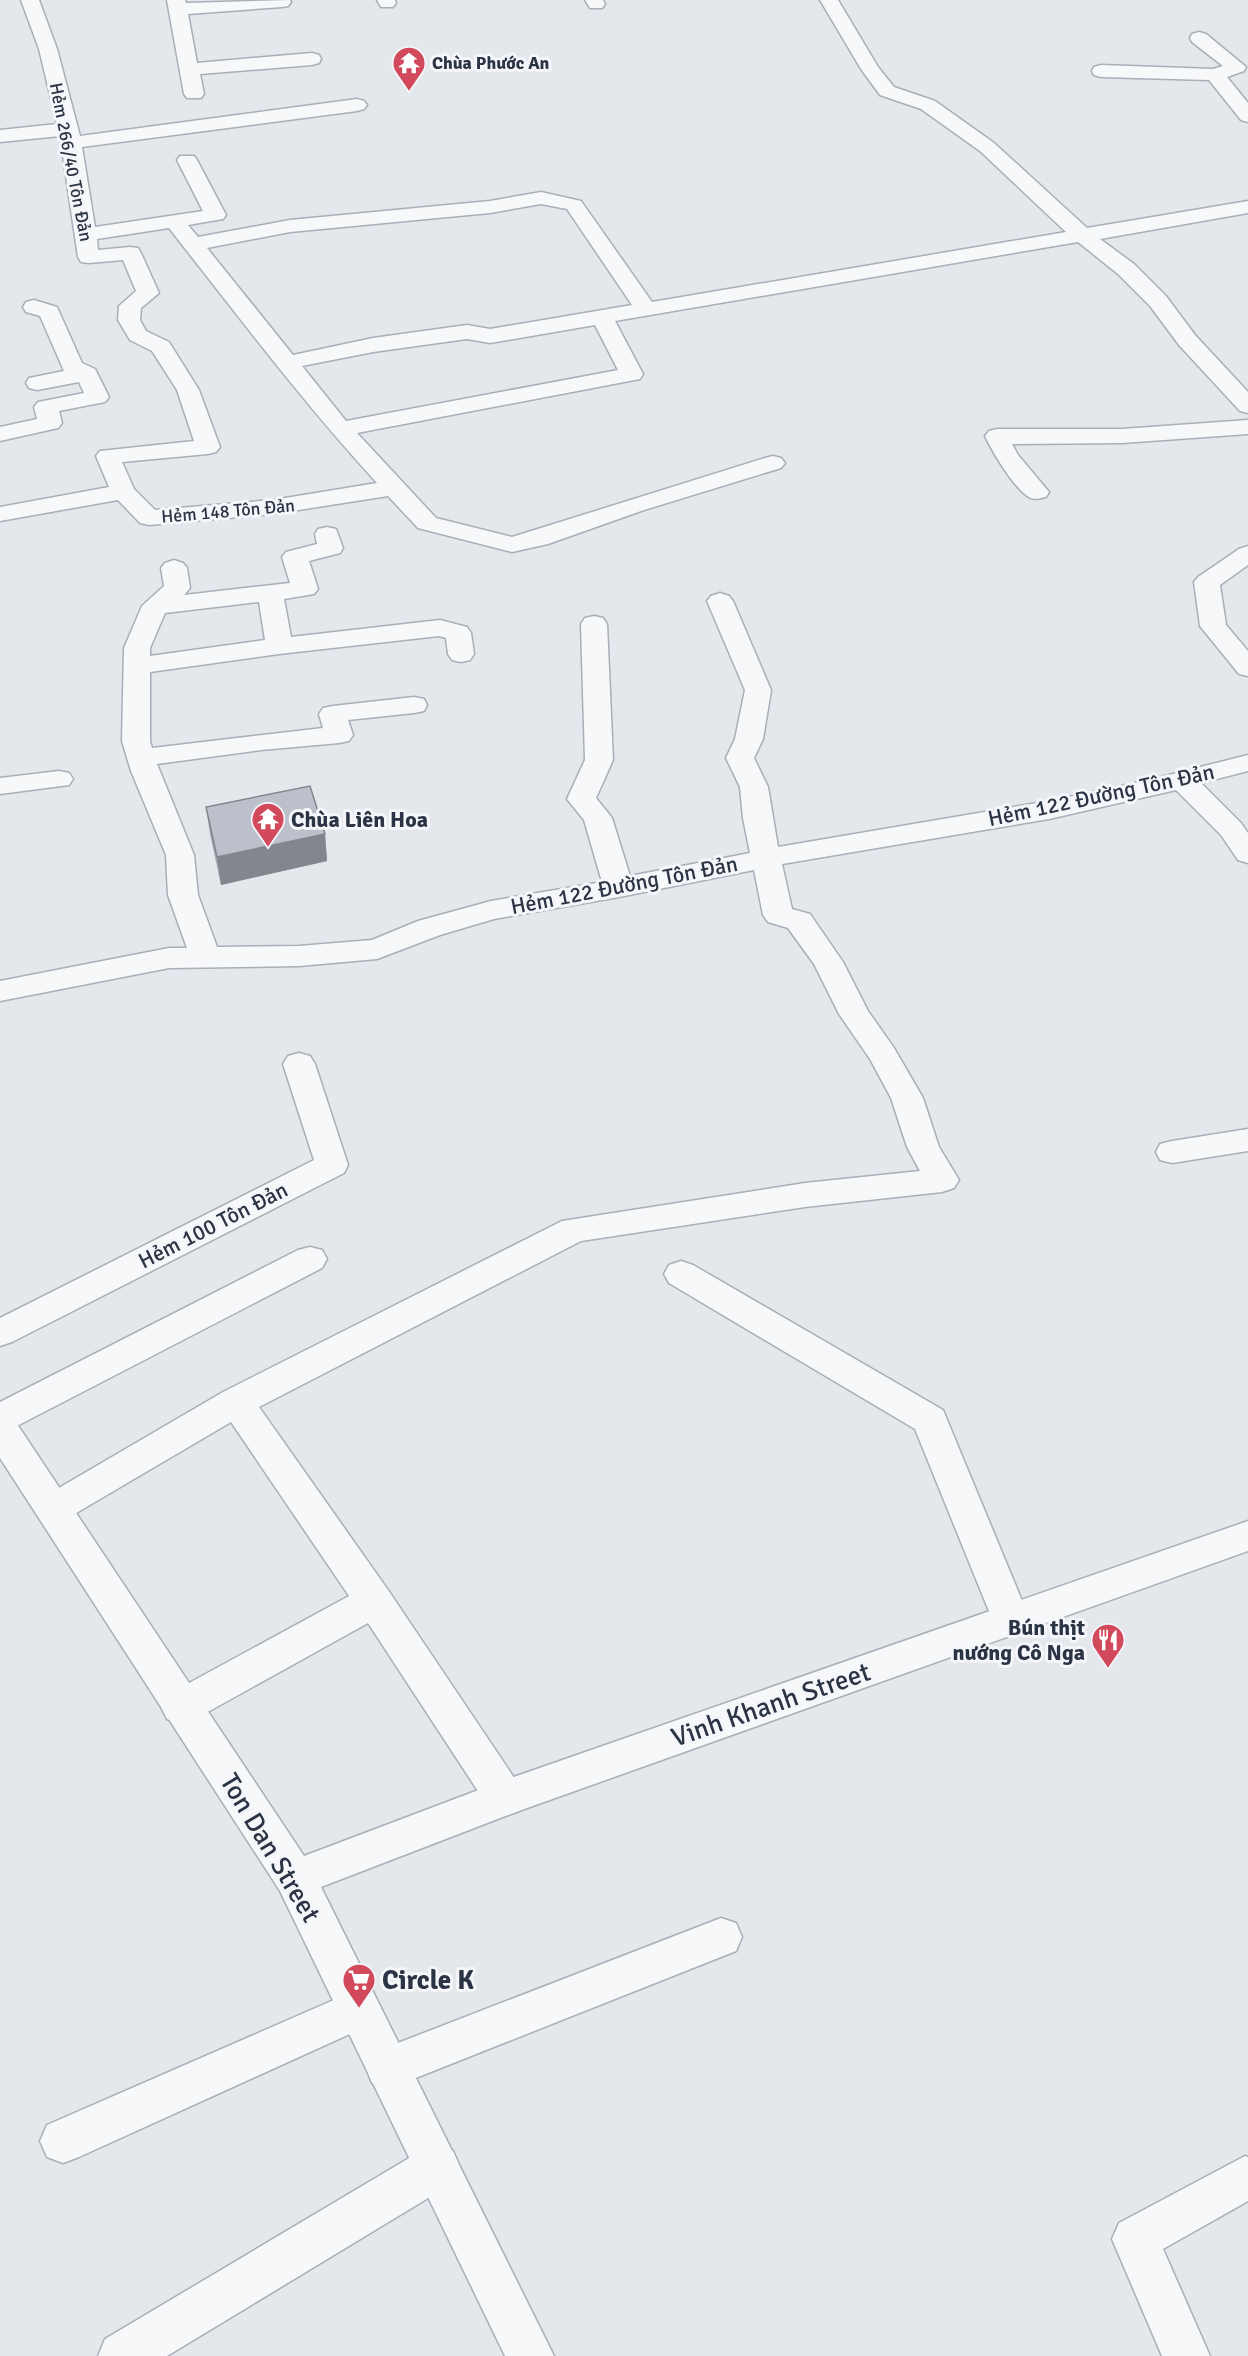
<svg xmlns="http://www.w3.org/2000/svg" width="1248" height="2356" viewBox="0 0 1248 2356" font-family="Signika,sans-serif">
<rect width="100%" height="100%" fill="#e4e7ec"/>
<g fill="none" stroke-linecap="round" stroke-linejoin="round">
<g stroke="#a9aeb7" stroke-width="3">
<g id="service">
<path d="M21,0h18l18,49 23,87 277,-37 7,2 3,4 -3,4 -7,2 -275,36 13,80 108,-16 -26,-51 3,-4h14l3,4 29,55 -3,4 -35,6 10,12 92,-17 200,-19 51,-9 40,9 71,101 414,-70 -86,-81 -59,-42 -41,-14 -19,-26 -41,-69h18l40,67 16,20 41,14 59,42 93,85 161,-27v12l-148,26 34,25 32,32 29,39 53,57v21l-8,-2 -61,-66 -29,-39 -32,-32 -40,-32 -463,79 28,53 -3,5 -283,54 79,85 76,19 253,-79 8,-2 8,2 4,5 -4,5 -137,42 -96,34 -36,8 -94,-24 -30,-32 -115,18 -124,11 -9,-2 -22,-23 -118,21v-14l109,-20 -13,-31 4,-5 94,-10 -17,-51 -25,-39 -22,-11 -12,-20 1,-14 17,-15 -13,-31 -34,3 -8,-1 -3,-5 -18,-121 -60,6v-12l57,-6 -18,-75zM541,204l26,5 65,96 -142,24 -23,-4 -94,13 -80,17 -86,-107 83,-16 200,-19zM169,228c69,88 133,173 208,255l-104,17 -118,10 -21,-21 -12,-27 86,-8 8,-2 4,-5 -21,-57 -30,-48 -23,-11 -6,-11 1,-12 18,-15 -18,-40 -3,-5 -8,-1 -32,3 -1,-11zM595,325l23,45 -272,51 -44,-55 71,-14 94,-13 23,4z"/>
<path d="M167,0h18l1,3 104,-3 1,2 -3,4 -6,1 -94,7 9,49 115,-10 7,2 2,4 -2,4 -7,2 -112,9 4,20 -3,4h-14l-3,-4z"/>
<path d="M377,0h18l1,3 -3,4h-12z"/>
<path d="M585,0h18l2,4 -3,4h-12z"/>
<path d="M1199,32l7,2 40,33 -2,4 -17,6 21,26v19l-7,-2 -32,-40 -108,-3 -7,-2 -2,-4 2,-4 7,-2 112,4 10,-3 -31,-24 -2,-4 2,-4z"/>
<path d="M34,300l23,7 25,56 13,6 14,28 -4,5 -46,9 3,12 -4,5 -58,13v-14l37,-8 -3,-12 4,-5 46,-9 -5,-11 -42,8 -8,-2 -3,-5 3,-5 35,-7 -24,-55 -14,-4 -3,-5 3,-5z"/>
<path d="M1248,420v14l-126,9 -110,1 6,11 31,37 -3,5c-6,1 -9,3 -15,1 -15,-6 -39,-47 -46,-62l4,-5 8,-2h125z"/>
<path d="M327,527l9,2 7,19 -3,5 -31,8 9,28 -4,5 -30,5 7,38 149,-17 27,7 4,6 3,21 -4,6 -9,2 -9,-2 -4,-6 -2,-16 -7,-2 -160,18 -129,18v69l2,7 171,-20 -4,-14 4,-6 10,-2 81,-9 10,2 3,6 -3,6 -10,2 -66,7 5,15 -4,6 -10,2 -78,7 -104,14 37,91 4,40 19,52 82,-1 73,-6 46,-19 73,-20 111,-19 -18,-62 -17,-21 18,-39 -4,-136 4,-6 9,-2 9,2 4,6 6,136 -17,38 16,20 18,58 120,-23 -7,-35 -3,-31 -14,-29 9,-19 10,-49 -38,-89 4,-5 9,-3 9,3 4,5 38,89 -8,49 -9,19 14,29 10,60 271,-46 96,-20 103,-26v16l-47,12 40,40 7,10v30l-10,-3 -17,-25 -45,-45 -127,29 -267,45 10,45 18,5 33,48 25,49 26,37 29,50 16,49 20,33 -5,8 -12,4 -137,15 -224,34 -322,166 129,183 131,195 6,13 -6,13 -14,5 -14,-5 -123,-188 -173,96 -14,5 -14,-5 -6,-12 6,-12 182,-99 -118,-174 -165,97 -13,5 -13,-5 -6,-10 6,-10 183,-107 339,-171 243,-38 115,-12 -13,-24 -16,-49 -21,-39 -31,-45 -25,-50 -26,-36 -20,-6 -5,-7 -9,-45 -135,27 -125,22 -54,16 -63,24 -78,7 -130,2 -169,33v-20l169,-33h18l-19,-53 -2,-40 -35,-84 -9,-30 2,-93 18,-42 22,-20 -3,-18 4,-5 9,-3 9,3 4,5 3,20 -6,7 106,-12 -8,-26 4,-5 31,-8 -2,-10 3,-5zM259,602l6,38 -115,16v-8l15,-35z"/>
<path d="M1248,546v19l-28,20 6,40 22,26v25l-9,-2 -39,-48 -6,-44 4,-5 41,-28z"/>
<path d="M59,771l10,2 4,6 -4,6 -69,9v-16z"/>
<path d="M299,1053l11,3 5,8 33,101 -4,8 -332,169 -12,4v-28l314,-158 -31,-96 5,-8z"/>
<path d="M1248,1129v22l-76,12 -12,-3 -4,-8 4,-8 12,-3z"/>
<path d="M310,1247l12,3 5,9 -5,9 -309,160 -13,4v-30l298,-152z"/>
<path d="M681,1261l12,4 250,145 87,210 -5,11 -14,5 -14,-5 -82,-202 -246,-146 -5,-9 5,-9z"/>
<path d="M721,1918l15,5 6,14 -6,14 -348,138 -16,-6 -6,-15 6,-15z"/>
<path d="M359,1989l15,6 7,14 -7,14 -295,134 -16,6 -16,-6 -7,-16 7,-16z"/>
<path d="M437,2145l16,6 7,16 -7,16 -286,173h-69l7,-17 316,-188z"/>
<path d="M1245,2156l3,1v44l-85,48 47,107h-48l-50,-117 7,-16z"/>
</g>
</g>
<g stroke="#a9aeb7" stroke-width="3">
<path id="tertiary" d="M0,1414l13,4 291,438 201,-76 743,-259v30l-732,261 -195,75 233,469h-49l-225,-465 -280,-433z"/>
</g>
<use href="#service" fill="#f7f8fa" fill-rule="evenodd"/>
<use href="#tertiary" fill="#f7f8fa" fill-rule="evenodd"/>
</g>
<path fill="#a1a5ae" d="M206,807l119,27 2,27 -106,24 -11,-51z"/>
<path fill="#83868d" d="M325,834l2,27 -106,24 -4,-28z"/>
<path fill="#bbc0ca" stroke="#83868d" stroke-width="1.5" d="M310,786l15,48 -108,23 -11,-50z"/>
<defs>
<g id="temple-pin" transform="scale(1.725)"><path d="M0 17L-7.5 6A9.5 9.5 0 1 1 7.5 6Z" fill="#d1495b" stroke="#f4f6f9"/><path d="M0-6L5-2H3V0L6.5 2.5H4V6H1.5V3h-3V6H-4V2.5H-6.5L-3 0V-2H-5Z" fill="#fff"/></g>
<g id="restaurant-pin" transform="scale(1.725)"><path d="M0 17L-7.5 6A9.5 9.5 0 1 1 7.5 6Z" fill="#d1495b" stroke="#f4f6f9"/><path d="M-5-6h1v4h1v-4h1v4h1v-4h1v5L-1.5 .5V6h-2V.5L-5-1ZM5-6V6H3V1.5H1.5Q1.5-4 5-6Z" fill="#fff"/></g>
<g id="supermarket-pin" transform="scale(1.725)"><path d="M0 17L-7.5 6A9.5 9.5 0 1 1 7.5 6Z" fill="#d1495b" stroke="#f4f6f9"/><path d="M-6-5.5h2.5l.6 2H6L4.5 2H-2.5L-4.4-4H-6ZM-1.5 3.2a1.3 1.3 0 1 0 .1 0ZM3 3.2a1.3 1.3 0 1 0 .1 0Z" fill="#fff"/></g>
</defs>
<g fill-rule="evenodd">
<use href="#temple-pin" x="409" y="63"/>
<use href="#temple-pin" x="268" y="819"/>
<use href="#restaurant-pin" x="1108" y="1640"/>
<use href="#supermarket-pin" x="359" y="1980"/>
</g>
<g text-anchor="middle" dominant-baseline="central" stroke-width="6" stroke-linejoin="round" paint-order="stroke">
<g font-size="18" font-weight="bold" fill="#2b3445" stroke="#f4f6f9" text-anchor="start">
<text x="432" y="63">Chùa Phước An</text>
</g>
<g font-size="18" fill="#2b3445" stroke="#f4f6f9">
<text transform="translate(71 162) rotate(79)">Hẻm 266/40 Tôn Đản</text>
<text transform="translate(228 511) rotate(-5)">Hẻm 148 Tôn Đản</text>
</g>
<g font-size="22" fill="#2b3445" stroke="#f4f6f9">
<text transform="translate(1101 795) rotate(-12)">Hẻm 122 Đường Tôn Đản</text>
<text transform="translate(624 885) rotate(-11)">Hẻm 122 Đường Tôn Đản</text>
<text transform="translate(213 1225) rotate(-27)">Hẻm 100 Tôn Đản</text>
</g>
<g font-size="22" font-weight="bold" fill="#2b3445" stroke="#f4f6f9" text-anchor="start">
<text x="291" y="819">Chùa Liên Hoa</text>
<text x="1085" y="1627" text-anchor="end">Bún thịt<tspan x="1085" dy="25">nướng Cô Nga</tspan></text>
</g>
<g font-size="27" fill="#2b3445" stroke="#f4f6f9">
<text transform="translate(771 1705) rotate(-19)">Vinh Khanh Street</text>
<text transform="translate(270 1848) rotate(59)">Ton Dan Street</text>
</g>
<g font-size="27" font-weight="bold" fill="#2b3445" stroke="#f4f6f9" text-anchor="start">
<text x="382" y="1980">Circle K</text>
</g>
</g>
</svg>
